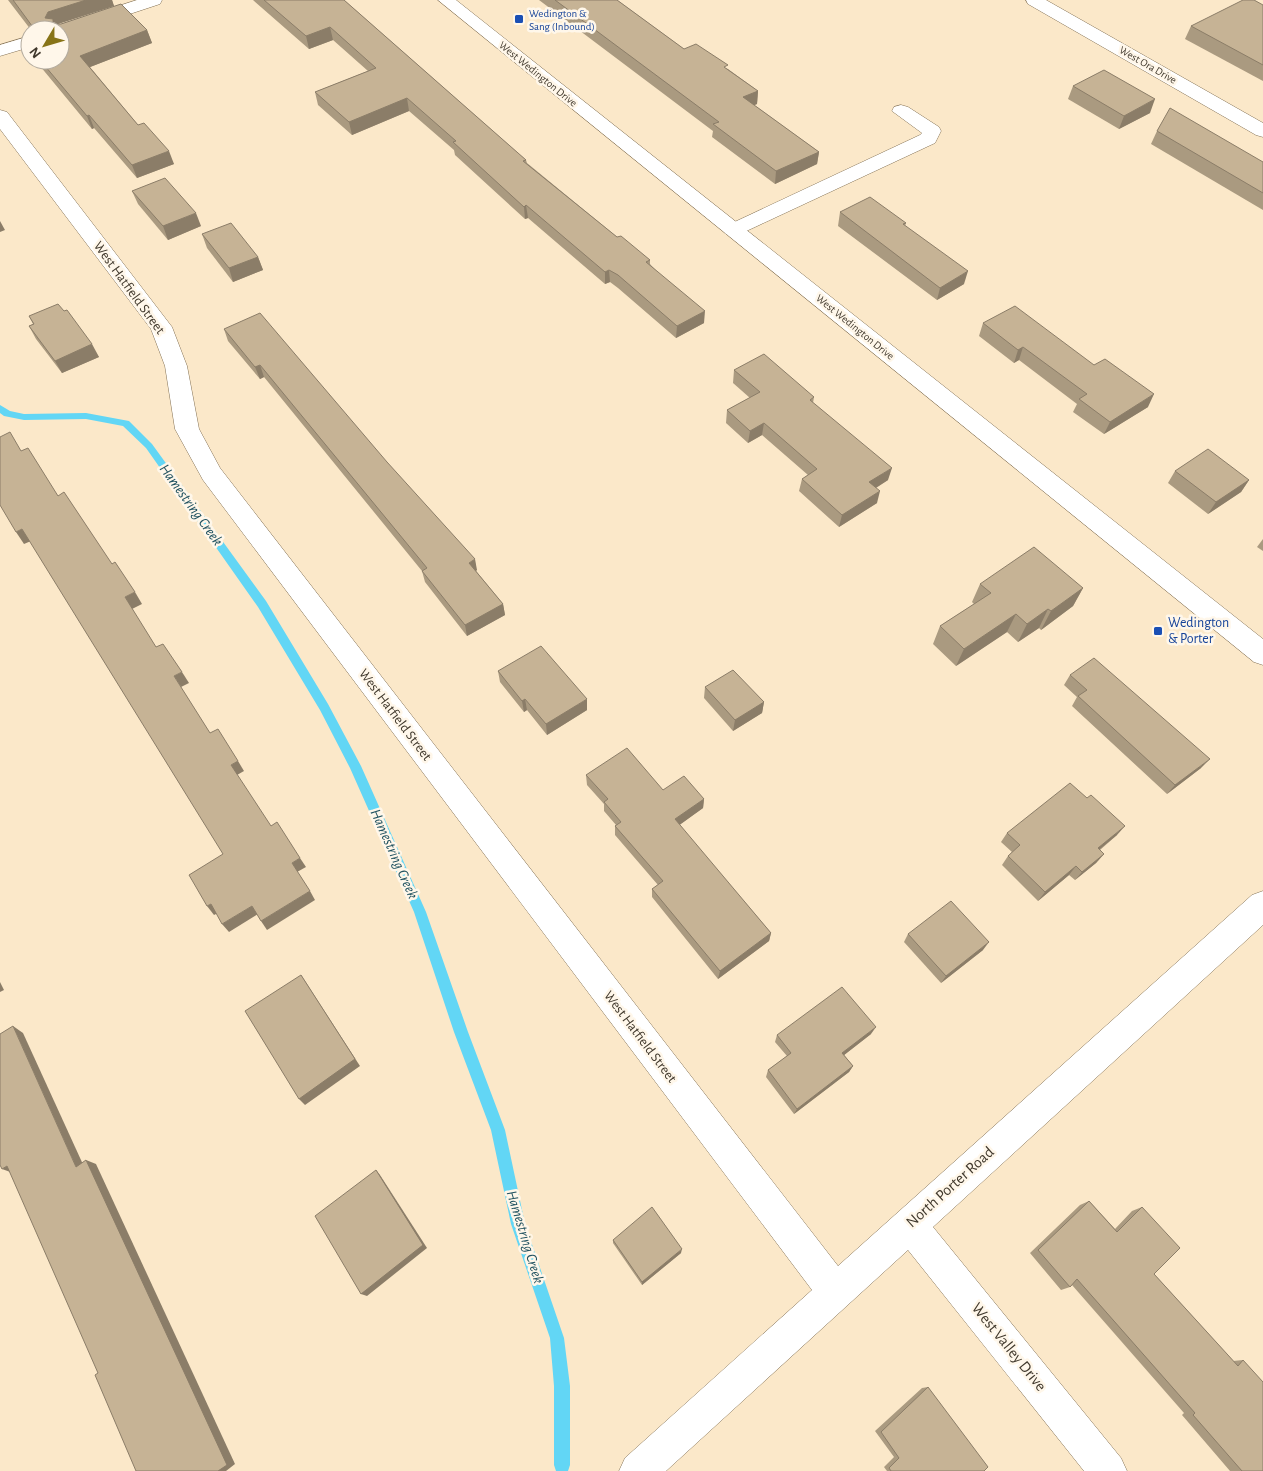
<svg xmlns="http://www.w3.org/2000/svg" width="1263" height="1471" viewBox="0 0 1263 1471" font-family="'Alegreya Sans',sans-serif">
<rect width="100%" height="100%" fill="#fbe8c9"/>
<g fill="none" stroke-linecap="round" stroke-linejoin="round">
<path fill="#62d6f5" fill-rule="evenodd" d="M0,405l10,6 14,3 62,-1 43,8 23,23 114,157 62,103 33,62 65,146 42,120 37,98 20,94 39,114 6,48v79l-2,6h-12l-2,-6v-79l-4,-48 -39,-114 -20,-94 -37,-98 -40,-120 -64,-144 -30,-58 -62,-103 -112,-159 -23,-22 -37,-7 -62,1 -20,-4 -4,-3z"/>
<g stroke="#837155" stroke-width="1">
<g id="minor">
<path d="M137,0h25l-2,4 -94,31 -6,1v-6h-8l2,-3z"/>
<path d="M1026,0h20l217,123v14l-7,-2 -228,-131z"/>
<path d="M30,36v11l-30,9v-11z"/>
<path d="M901,105l7,2 31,20 2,4 -6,12 -195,91 -7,2 -7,-2 -3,-4 3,-4 194,-91 2,-2 -30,-22 2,-4z"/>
<path d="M0,110l7,2 165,215 15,39 12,63 21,39 618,798 414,-371 11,-4v34l-330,302 188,231 6,13h-43l-176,-221 -242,221h-47l6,-13 187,-168 -609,-810 -28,-51 -10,-63 -14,-37 -151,-200z"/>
</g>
</g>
<g stroke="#837155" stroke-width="1">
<path id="major" d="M438,0h18l807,639v26l-9,-3z"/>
</g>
<use href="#minor" fill="#fff" fill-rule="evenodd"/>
<use href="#major" fill="#fff" fill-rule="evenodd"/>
</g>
<g fill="#aa9a80">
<path d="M8,0h104l2,6 -57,18 90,6 5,13 -62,24 48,58 36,39 -37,14 -43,-50 -2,1 -52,-63 -3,-6h23v-30h-29z"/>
<path d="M253,0h91l182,160 1,3 90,74 33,23v4l54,59 -28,15 -58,-50 -8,-6 -5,2 -77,-66 -3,1 -70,-64 -1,-5 -45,-39 -57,24 -34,-30 -3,-13 53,-21 -35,-31 -24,9z"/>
<path d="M539,0h78l67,49 44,20 30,22 -1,13 -3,1 65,47 -2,12 -42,20 -63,-47 1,-6z"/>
<path d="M1263,5v76l-78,-42 6,-13z"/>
<path d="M1073,86l77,27 -31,16 -51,-30z"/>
<path d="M1157,131l106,31v48l-112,-66z"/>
<path d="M132,191l69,35 -33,14 -30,-36z"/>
<path d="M840,212l66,11 -1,3 59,58 -27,16 -99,-74z"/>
<path d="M202,234l56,23 5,13 -30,12 -26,-34z"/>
<path d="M64,311l35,46 -37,16 -26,-34 -7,-13 4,-2 -4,-8z"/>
<path d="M983,323l165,84 -44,27 -31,-22 4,-8 -58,-44 -5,3 -35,-27z"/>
<path d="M224,329l253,241 -1,1 27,33 2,11 -38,21 -42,-54 -3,-11 -158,-194 -4,2 -32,-38z"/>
<path d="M734,370l80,27 -1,6 75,77 -12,8 1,15 -38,24 -40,-36 3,-12 6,-4 -46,-40 -14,8 -22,-20 1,-13 23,-12 -17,-15z"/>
<path d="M1175,471l74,9 -8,12 -33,22 -40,-31z"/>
<path d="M1263,539v12l-6,-4z"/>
<path d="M980,584l103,4 -10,18 -32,24 -2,-2 -21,14 -11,-10 -51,34 -23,-22 7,-18 34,-22 -2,-2z"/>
<path d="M498,671l89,39 -40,25 -20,-25 -3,2 -24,-30z"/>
<path d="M1070,675l131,93 -34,26 -95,-88 5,-9 -13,-12z"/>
<path d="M705,687l59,15 -2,11 -29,18 -29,-33z"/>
<path d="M586,775l118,24 -1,9 -24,17 92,108 -2,8 -51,38 -66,-82v-8l6,-4 -43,-50v-9l1,-1 -12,-14v-7l-17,-19z"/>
<path d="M1007,833l110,2 -17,15 4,4 -8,9 -21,17 -6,-5 -31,26 -36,-36 6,-9 4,-4 -11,-10z"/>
<path d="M908,934l75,16 -42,33 -37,-41z"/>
<path d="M871,1034l-27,21 9,11 -4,6 -55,42 -28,-37 2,-7 19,-14 -12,-14 2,-7z"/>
<path d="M1089,1201l26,28 17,-18 10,-4 12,67 79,87 10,-1 20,111h-33l-48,-56 2,-2 -112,-128 -2,2 -9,3 -31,-37 50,-48z"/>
<path d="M613,1240l68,13 -39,32 -29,-42z"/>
<path d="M928,1387l56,84h-97l-3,-4 10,-10 -19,-26 47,-43z"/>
</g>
<g fill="#8b7d68">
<path d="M86,0h26l2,6 -59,19 2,5 -12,-12 3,-6z"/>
<path d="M330,27l3,13 -24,9 -3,-13z"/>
<path d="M147,30l5,13 -67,26 -5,-13z"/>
<path d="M758,91l-1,13 -15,6 1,-13z"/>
<path d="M407,98l2,13 -57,24 -3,-13z"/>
<path d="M1155,99l-5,14 -31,16 5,-13z"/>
<path d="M89,115l5,13 -2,1 -5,-13z"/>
<path d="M169,151l5,13 -37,14 -5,-13z"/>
<path d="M819,152l-2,12 -42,20 1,-13z"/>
<path d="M526,205l2,13 -3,1 -1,-12z"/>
<path d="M196,213l5,13 -33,14 -5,-14z"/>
<path d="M0,221l5,9 -5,2z"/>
<path d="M258,257l5,13 -30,12 -4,-14z"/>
<path d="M609,270l1,12 -5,2v-12z"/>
<path d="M968,271l-4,13 -27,16 3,-12z"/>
<path d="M705,311l-1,12 -28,15 1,-12z"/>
<path d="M92,344l7,13 -37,16 -7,-12z"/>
<path d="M1023,347l-4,13 -5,3 4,-13z"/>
<path d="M260,365l4,12 -4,2 -5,-12z"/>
<path d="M1154,394l-6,13 -44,27 6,-12z"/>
<path d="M764,423l-2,12 -14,8 2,-12z"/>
<path d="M892,468l-4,12 -22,14 3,-12z"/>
<path d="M1249,480l-8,12 -33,22 8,-12z"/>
<path d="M880,491l-3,12 -38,24 3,-12z"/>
<path d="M22,529l9,12 -7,3 -8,-12z"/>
<path d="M475,559l2,11 -6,4 -2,-11z"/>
<path d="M1083,588l-10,18 -32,24 10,-19z"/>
<path d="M135,592l7,12 -10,5 -7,-12z"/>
<path d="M503,604l2,11 -38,21 -2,-11z"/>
<path d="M1048,609l-9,19 -21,14 9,-18z"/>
<path d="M1016,614l-9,18 -51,34 8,-17z"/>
<path d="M182,672l7,11 -8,4 -7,-11z"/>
<path d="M525,699l2,11 -3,2 -2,-11z"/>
<path d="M587,699v11l-40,25 -1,-11z"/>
<path d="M764,702l-2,11 -29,18 2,-11z"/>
<path d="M1210,759l-9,9 -34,26 8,-9z"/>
<path d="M238,761l6,10 -7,4 -6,-10z"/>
<path d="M704,799l-1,9 -29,21 1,-10z"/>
<path d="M1125,826l-8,9 -27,22 8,-9z"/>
<path d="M1104,854l-8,9 -21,17 7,-8z"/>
<path d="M300,858l6,9 -9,5 -5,-9z"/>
<path d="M1076,866l-7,9 -31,26 7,-9z"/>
<path d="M310,891l5,9 -48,30 -6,-9z"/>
<path d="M211,904l7,9 -4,2 -7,-9z"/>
<path d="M252,906l6,8 -29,18 -7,-8z"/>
<path d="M771,933l-2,8 -51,38 2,-8z"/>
<path d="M989,942l-6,8 -42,33 5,-7z"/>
<path d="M301,975l59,91 -55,39 -6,-6z"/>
<path d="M0,982l4,8 -4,2z"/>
<path d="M13,1026l10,7 63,138 -10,-4z"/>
<path d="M876,1027l-5,7 -32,25 3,-6z"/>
<path d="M853,1066l-4,6 -55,42 3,-5z"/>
<path d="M86,1160l10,4 139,300 -9,7h-8z"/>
<path d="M7,1166l6,7 -11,-4z"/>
<path d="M376,1170l4,5 47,73 -60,48 -6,-2z"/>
<path d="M682,1249l-1,4 -39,32v-3z"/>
</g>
<g fill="#c6b395" stroke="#8b7d68">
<path d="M13,0h73l-38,12 -3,6 8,1v5h8l60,-20 26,26 -67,26 58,69 6,-2 25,28 -37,14 -43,-50 -2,1 -47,-56h20v-30h-25z"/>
<path d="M264,0h80l182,160 -3,1 94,76 4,-1 29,24 -4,2 59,49 -28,15 -59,-51 -9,-5 -4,2 -79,-67 -2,2 -71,-65 3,-1 -49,-43 -58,24 -34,-30 61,-24 -46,-41 -24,9z"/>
<path d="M555,0h62l67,49 12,-5 32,21 -4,2 34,24 -15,6 76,55 -43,19 -63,-47 6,-2z"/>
<path d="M1243,0h11l9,5v60l-72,-39z"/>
<path d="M1104,70l51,29 -31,17 -51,-30z"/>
<path d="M1170,108l93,54v31l-106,-62z"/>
<path d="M165,178l31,35 -33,13 -31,-35z"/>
<path d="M870,197l36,26 -3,1 65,47 -28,17 -100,-76z"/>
<path d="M231,223l27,34 -29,11 -27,-34z"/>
<path d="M58,304l6,7 3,-1 25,34 -37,17 -26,-35 5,-2 -5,-8z"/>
<path d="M1015,306l79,59 11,-6 49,35 -44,28 -31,-23 8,-5 -64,-47 -5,3 -35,-27z"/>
<path d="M260,313l127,149 88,97 -6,4 34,41 -38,21 -43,-54 5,-3 -167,-203 -5,2 -31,-38z"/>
<path d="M764,354l50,43 -4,3 82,68 -23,14 11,9 -38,24 -40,-36 15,-10 -53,-46 -14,8 -23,-21 33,-18 -26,-22z"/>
<path d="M10,432l11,19 7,-3 30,48 6,-4 48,72 3,-2 20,30 -10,5 31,50 7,-3 19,28 -8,4 36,57 8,-4 20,32 -7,4 40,61 6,-4 23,36 -8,5 18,28 -49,30 -9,-15 -30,18 -11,-20 -4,2 -18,-31 34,-21 -201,-325 -6,3 -16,-27v-68z"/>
<path d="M1208,449l41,31 -33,22 -41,-31z"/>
<path d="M1034,547l49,41 -32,23 -3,-2 -21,15 -11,-10 -52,35 -24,-23 51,-33 -11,-9z"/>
<path d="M541,646l46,53 -41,25 -21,-25 -3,2 -24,-30z"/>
<path d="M1094,658l116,101 -35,26 -97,-89 9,-6 -17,-15z"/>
<path d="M733,670l31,32 -29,18 -30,-33z"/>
<path d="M627,748l36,42 21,-14 20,23 -29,20 96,114 -51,38 -68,-82 11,-8 -48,-55 6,-4 -17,-20 4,-3 -22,-24z"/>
<path d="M1070,783l17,15 4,-3 34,31 -27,22 6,6 -22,18 -6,-6 -31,26 -37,-36 12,-11 -13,-12z"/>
<path d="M951,901l38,41 -43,34 -38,-42z"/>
<path d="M301,975l54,84 -56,40 -54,-88z"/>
<path d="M842,987l34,40 -34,26 11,13 -56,43 -29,-39 23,-17 -14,-18z"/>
<path d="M13,1026l63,141 10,-7 141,305 -9,6h-82l-41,-96 3,-2 -91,-207 -5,3 -2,-4v-131z"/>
<path d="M376,1170l47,75 -62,49 -46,-78z"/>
<path d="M1089,1201l28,31 25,-25 38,41 -26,26 84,92 5,-6 20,22v89h-21l-49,-56 2,-2 -118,-134 -7,8 -32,-37z"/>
<path d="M652,1207l30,42 -40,33 -29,-42z"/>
<path d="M928,1387l60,80 -4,4h-93l-2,-3 10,-10 -18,-26z"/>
</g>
<g fill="#1a4fb4" stroke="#fff7ea" stroke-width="2">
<rect x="514" y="14" width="10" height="10" rx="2.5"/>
<rect x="1153" y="626" width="10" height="10" rx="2.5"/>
</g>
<g text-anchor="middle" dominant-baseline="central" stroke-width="5" stroke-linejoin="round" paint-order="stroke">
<g font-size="11" fill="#164399" stroke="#fff7ea" text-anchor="start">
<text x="529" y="13">Wedington &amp;<tspan x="529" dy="13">Sang (Inbound)</tspan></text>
</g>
<g font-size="11" fill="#40382c" stroke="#fff7ea">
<text transform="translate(1148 65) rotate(30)">West Ora Drive</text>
<text transform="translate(538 74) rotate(39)">West Wedington Drive</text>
<text transform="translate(855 327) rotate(39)">West Wedington Drive</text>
</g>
<g font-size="14" fill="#40382c" stroke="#fff7ea">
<text transform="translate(129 288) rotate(54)">West Hatfield Street</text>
<text transform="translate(395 715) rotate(53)">West Hatfield Street</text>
<text transform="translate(640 1037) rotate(53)">West Hatfield Street</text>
</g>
<g font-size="14" fill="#164399" stroke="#fff7ea" text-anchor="start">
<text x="1168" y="623">Wedington<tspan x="1168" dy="16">&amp; Porter</tspan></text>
</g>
<g font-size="15" font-style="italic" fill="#215260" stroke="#fff7ea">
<text transform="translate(191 505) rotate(54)">Hamestring Creek</text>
<text transform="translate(394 854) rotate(66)">Hamestring Creek</text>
<text transform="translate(525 1237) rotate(73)">Hamestring Creek</text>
</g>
<g font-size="16" fill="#40382c" stroke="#fff7ea">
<text transform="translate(950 1187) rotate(-42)">North Porter Road</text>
<text transform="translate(1009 1347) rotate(51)">West Valley Drive</text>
</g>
</g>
<g transform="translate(45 45) rotate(232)"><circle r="24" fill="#fff7ea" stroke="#b3ab9e"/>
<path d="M0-4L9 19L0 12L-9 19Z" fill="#887417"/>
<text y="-8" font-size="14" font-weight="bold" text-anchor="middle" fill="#40382c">N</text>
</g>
</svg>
